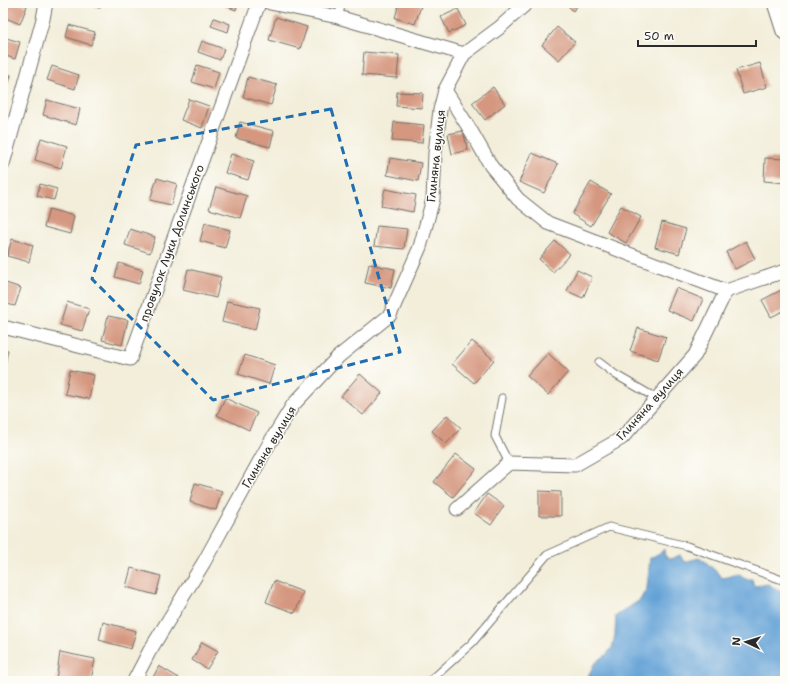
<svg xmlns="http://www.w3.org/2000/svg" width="788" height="684" viewBox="0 0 788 684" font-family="'Shantell Sans',sans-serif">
<rect width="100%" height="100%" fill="#fdfcf7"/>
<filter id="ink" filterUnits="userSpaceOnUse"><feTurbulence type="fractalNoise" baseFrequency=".025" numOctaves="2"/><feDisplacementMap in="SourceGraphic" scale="8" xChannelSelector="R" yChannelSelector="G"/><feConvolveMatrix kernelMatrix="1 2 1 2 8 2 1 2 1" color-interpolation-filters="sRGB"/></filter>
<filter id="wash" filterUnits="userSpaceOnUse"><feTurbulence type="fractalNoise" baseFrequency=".012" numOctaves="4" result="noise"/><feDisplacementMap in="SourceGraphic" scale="16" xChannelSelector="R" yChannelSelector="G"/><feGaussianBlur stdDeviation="0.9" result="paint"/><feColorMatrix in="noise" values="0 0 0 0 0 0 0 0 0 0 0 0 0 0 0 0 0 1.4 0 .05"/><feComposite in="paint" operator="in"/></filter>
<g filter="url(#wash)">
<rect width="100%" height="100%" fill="#f3eeda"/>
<path fill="#65a3d7" stroke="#486781" d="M664,549l1,7 5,3 10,-4 4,7 15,-4 6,3 18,17 15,-4 7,5h7l2,7 14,-2 17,10v87h-199l8,-17 12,-9 6,-7 3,-13 1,-19 24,-16 7,-12 3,-30 10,-5z"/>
<g id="blocks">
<g fill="#d5977f">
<path d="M3,3h15l9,3 -7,18 -17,-7z"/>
<path d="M86,3h16l-2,5z"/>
<path d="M217,3h21l-2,7z"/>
<path d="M399,3h23l-7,21 -20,-6z"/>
<path d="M565,3h15l-7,8z"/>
<path d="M458,9l8,16 -17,8 -8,-16z"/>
<path d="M276,17l31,10 -7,22 -31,-9z"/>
<path d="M214,18l16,6 -2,8 -17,-6z"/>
<path d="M69,25l26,7 -4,13 -25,-8z"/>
<path d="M557,27l18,15 -16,18 -17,-15z"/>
<path d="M3,37l17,5 -5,17 -12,-4z"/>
<path d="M202,41l22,8 -4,11 -22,-8z"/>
<path d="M364,52l35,3 -2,23 -35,-3z"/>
<path d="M760,63l7,24 -24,7 -7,-24z"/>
<path d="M197,65l22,7 -5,17 -22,-7z"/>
<path d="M52,66l27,9 -4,14 -28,-9z"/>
<path d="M3,72l8,3 -5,15 -3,-1z"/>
<path d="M248,77l29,8 -6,20 -28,-8z"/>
<path d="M493,87l12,17 -20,16 -13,-17z"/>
<path d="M397,92l26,1 -1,15 -26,-2z"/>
<path d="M189,99l20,7 -7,22 -21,-8z"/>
<path d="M47,100l33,9 -4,16 -33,-10z"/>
<path d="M240,122l34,9 -4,16 -34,-9z"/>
<path d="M394,122l30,3 -2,18 -30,-2z"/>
<path d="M463,131l5,19 -16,4 -4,-20z"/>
<path d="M41,138l26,8 -6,22 -26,-8z"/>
<path d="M532,153l26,11 -14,29 -25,-11z"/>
<path d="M231,154l23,7 -6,19 -23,-7z"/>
<path d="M390,158l31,5 -3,18 -31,-6z"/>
<path d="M765,158l20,1v24l-21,-2z"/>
<path d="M157,178l20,6 -6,21 -21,-5z"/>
<path d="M591,182l20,12 -20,32 -19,-12z"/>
<path d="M40,184l17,5 -3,11 -17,-4z"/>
<path d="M216,187l31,9 -7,22 -31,-9z"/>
<path d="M385,189l31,6 -3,17 -32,-6z"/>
<path d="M621,206l20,11 -15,26 -19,-11z"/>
<path d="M49,209l25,7 -4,18 -26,-7z"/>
<path d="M662,222l24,7 -7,25 -24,-7z"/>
<path d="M205,223l25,7 -5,18 -25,-7z"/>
<path d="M377,226l30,3 -3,20 -30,-3z"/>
<path d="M130,229l25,8 -5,16 -25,-8z"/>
<path d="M12,239l21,6 -4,17 -22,-6z"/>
<path d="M555,241l15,13 -17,18 -14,-13z"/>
<path d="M746,241l9,18 -20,10 -9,-17z"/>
<path d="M119,263l24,7 -4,14 -24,-7z"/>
<path d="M369,264l26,5 -4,19 -26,-5z"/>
<path d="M188,269l33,8 -5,21 -33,-8z"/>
<path d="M577,270l15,7 -9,21 -16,-7z"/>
<path d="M3,282l18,6 -6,18 -12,-3z"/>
<path d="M676,288l27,11 -9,22 -27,-11z"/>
<path d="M785,288v22l-14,7 -9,-17z"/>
<path d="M227,301l33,7 -5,22 -33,-8z"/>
<path d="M67,302l22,7 -7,22 -22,-6z"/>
<path d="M108,316l20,4 -6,25 -20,-5z"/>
<path d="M638,328l28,9 -8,23 -28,-9z"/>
<path d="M472,341l22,19 -20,23 -22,-19z"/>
<path d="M3,349l5,1 -4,20h-1z"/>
<path d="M548,353l20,19 -20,23 -21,-19z"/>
<path d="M245,355l30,10 -6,19 -31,-10z"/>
<path d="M70,370l24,5 -5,24 -24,-5z"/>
<path d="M360,374l22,19 -19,22 -22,-19z"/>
<path d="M225,398l32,15 -8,17 -32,-15z"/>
<path d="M447,415l14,13 -15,16 -14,-13z"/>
<path d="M456,454l20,15 -23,28 -19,-15z"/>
<path d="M195,483l27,8 -6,19 -26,-8z"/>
<path d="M539,491l22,1v24h-22z"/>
<path d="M487,494l17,12 -13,19 -17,-12z"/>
<path d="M131,568l30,8 -5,19 -30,-8z"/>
<path d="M274,581l29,11 -8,21 -29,-11z"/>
<path d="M103,622l33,9 -5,18 -32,-9z"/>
<path d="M202,642l16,9 -11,18 -15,-9z"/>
<path d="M60,652l35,7 -4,22h-27l-8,-1z"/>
<path d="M159,666l20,12 -2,3h-26z"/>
</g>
</g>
</g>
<g filter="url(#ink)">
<use href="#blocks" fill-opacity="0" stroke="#716f68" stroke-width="1"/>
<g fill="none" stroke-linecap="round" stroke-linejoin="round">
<g stroke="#716f68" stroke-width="9">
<g id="service">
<path d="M338,17l4,-14"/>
<path d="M599,362l17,13 40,23"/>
<path d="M502,398l-7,38 14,27"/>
<path d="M430,681l42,-38 75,-88 62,-28 78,19 98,35"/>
</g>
</g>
<g stroke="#716f68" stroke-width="15">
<g id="minor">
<path d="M270,3l68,14 126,37"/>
<path d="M445,90l26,41 20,35 27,33 30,24 178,68"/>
<path d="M3,164l40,-145 3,-16"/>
<path d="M3,327l127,32 129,-356"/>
<path d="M457,509l52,-46 66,2 47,-27 73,-83 31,-64 59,-20"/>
<path d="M134,681l15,-29 55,-90 65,-118 24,-39 45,-48 52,-42 30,-68 13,-48 2,-46 5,-43 5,-20 19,-36 35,-26 28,-25"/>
</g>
</g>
<g stroke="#716f68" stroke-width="19">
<path id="tertiary" d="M776,3l9,28"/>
</g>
<use href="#service" stroke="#fff" stroke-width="7"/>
<use href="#minor" stroke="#fff" stroke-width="13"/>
<use href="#tertiary" stroke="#fff" stroke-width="17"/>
</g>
</g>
<path fill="none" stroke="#1f6fb2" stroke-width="3" stroke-dasharray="8 5" stroke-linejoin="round" d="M331,109l69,243 -187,48 -121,-121 44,-134z"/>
<g text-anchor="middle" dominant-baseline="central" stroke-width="3" stroke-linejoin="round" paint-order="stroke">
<g font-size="12" fill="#2b2b2b" stroke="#fdfcf7">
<text transform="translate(436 156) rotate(-84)">Глиняна вулиця</text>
<text transform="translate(172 243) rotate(-70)">провулок Луки Долинського</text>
<text transform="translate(650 404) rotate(-48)">Глиняна вулиця</text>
<text transform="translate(269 447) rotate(-59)">Глиняна вулиця</text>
</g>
</g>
<rect width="788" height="684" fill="none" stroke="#fdfcf7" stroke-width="16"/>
<g transform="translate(746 642) rotate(274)" stroke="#fdfcf7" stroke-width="3" paint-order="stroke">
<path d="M0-3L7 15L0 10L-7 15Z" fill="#2b2b2b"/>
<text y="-6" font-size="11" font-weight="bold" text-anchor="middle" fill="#2b2b2b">N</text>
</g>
<path d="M638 40v6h118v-6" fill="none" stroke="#2b2b2b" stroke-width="2"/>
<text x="644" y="40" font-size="12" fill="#2b2b2b" stroke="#fdfcf7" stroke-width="3" paint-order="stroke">50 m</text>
</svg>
